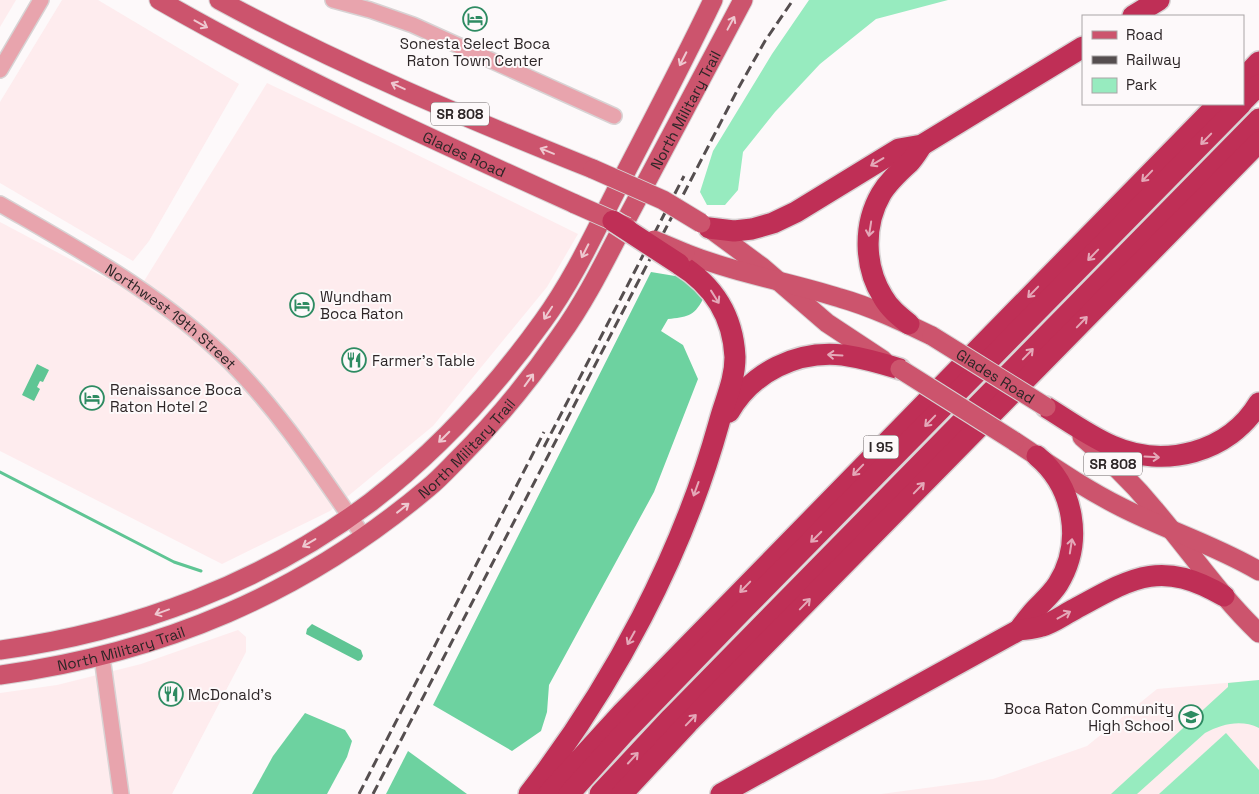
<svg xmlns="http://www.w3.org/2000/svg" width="1259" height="794" viewBox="0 0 1259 794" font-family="'Space Grotesk',sans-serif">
<rect width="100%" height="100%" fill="#fdf9fa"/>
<g fill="#feecee">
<path d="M0,0h16l-16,27z"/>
<path d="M62,0h36l141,84 -90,157 -16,20 -133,-78v-81z"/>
<path d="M267,83l128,61 183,90 -31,53 -114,139 -103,85 -108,53 -222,-113v-229l136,72z"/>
<path d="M238,630l8,7v15l-74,142h-172v-101l57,-8 84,-21z"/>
<path d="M1259,680v114h-378l112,-15 94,-33 70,-57z"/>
</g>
<g fill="#97ebbf">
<path d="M809,0h139l-72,19 -56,45 -45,48 -32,40 -5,38 -13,15h-18l-7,-13 13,-41 59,-97z"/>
<path d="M1259,680v48c-18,-9 -37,-4 -54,5l-68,61h-26l117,-107v-4z"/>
<path d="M1226,733l33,37v24h-100z"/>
</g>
<g fill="#6dd2a0">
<path d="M651,272l30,5 22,22c-9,18 -17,18 -35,20l-7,12 22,14 15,34 -44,113 -105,193 -2,27 -6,19 -29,20 -79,-46z"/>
<path d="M305,713l40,17 7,11 -5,16 -20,37h-75l21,-38z"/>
<path d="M408,751l59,43h-81z"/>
</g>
<g fill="#5fc594">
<path d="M37,364l12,6 -6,12 -3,-1 -3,6 3,2 -6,12 -12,-6z"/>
<path d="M312,624l49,26 2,6 -2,4 -3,1 -52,-27 1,-5z"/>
</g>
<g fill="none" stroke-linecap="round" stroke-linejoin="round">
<path stroke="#5fc594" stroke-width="3" d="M0,472l174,90 27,9"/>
<g stroke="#d8d3d4" stroke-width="18">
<g id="minor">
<path d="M333,0l37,10 43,15 201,91"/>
<path d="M0,70l41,-70"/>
<path id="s1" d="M0,204c83,48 161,90 230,158 52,52 92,115 134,175"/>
<path d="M102,657l19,137"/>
</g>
</g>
<g stroke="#d8d3d4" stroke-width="21">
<g id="major">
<path id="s2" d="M159,0c134,77 275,140 416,204"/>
<path d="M219,0c120,65 247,118 374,169"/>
<path d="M708,227l54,40 65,56 56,37"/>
<path d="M685,253c50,20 104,29 155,45 32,9 63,24 92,38"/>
<path d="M1082,437c26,22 51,46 73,73 35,41 65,86 104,123"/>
<path d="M1014,441c35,23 69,47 107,66 45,23 94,38 138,64"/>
<path d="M0,650c133,-18 263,-67 371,-148 66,-51 124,-114 172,-181 30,-41 52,-89 75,-134 32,-62 65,-124 95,-187"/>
<path id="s3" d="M0,675c162,-22 302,-81 428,-187 11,-9 20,-19 30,-29 38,-38 72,-79 102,-123 29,-40 50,-86 73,-129 37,-69 74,-138 110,-207"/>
</g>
</g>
<g stroke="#d8d3d4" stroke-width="24">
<g id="highway">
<path d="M1133,16l26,-16"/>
<path d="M1243,79l16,-17"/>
<path d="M1243,101l16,-16"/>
<path d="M709,228l25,3 18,-2 21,-6 23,-11 103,-63 23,-4 161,-98"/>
<path d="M909,324c-10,-8 -20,-16 -26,-27 -19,-30 -20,-72 -2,-103 7,-12 17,-21 28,-31 5,-5 9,-12 13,-18"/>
<path d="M1046,407c21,13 43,29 66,39 52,23 117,7 147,-43"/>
<path d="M729,412c23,-40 68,-62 114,-57 20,3 38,8 57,14"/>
<path d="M1019,630c4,-6 9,-12 14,-18 9,-10 18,-17 25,-28 26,-42 16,-97 -21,-128"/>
<path d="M529,794c84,-109 153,-238 190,-371 6,-23 16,-42 16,-66 -2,-41 -22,-72 -56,-93"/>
<path d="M548,794l74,-81 596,-609"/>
<path d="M569,794l56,-62 120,-124 496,-504"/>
<path d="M600,794l71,-76 588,-599"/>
<path d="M622,794l66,-71 571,-581"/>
<path d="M721,794l298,-164c7,-1 15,-1 23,-4 11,-3 23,-12 33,-17 58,-32 86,-50 149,-13"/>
</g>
</g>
<use href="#minor" stroke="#e8a4ad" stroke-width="15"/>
<use href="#major" stroke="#cc546d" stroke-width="19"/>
<use href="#highway" stroke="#bf2f56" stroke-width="21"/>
<g stroke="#554e4f" stroke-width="3" stroke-dasharray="10 5" stroke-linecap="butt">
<path d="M544,447l140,-271"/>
<path d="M359,794l185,-362"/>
<path d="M373,794l366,-707 26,-46 28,-41"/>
</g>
<g stroke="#d8d3d4" stroke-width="21" stroke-linecap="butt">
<g id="major-bridge">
<path d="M593,169l70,31 38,23"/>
<path d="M575,204l52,23"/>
<path d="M654,240l31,13"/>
<path id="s4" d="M932,336l114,71"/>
<path d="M900,369l114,72"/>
</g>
</g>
<g stroke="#d8d3d4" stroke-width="24" stroke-linecap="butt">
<path id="highway-bridge" d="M613,221l66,43"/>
</g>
<use href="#major-bridge" stroke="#cc546d" stroke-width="19"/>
<use href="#highway-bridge" stroke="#bf2f56" stroke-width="21"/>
</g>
<defs><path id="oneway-shaft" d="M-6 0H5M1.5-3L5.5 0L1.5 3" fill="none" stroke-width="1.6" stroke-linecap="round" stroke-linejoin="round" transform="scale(1.25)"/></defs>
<g stroke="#eec8d0">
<use href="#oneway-shaft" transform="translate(731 23) rotate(-62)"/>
<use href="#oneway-shaft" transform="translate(201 24) rotate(29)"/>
<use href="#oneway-shaft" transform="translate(683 59) rotate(117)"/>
<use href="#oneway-shaft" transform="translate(398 86) rotate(-155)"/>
<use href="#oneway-shaft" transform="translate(547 151) rotate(-158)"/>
<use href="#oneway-shaft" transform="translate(585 251) rotate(117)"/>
<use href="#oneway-shaft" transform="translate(548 313) rotate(123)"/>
<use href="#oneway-shaft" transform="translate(529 380) rotate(-54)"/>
<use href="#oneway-shaft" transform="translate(444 437) rotate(135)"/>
<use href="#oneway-shaft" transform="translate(403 508) rotate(-38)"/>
<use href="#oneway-shaft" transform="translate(309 543) rotate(149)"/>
<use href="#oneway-shaft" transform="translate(162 612) rotate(160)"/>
</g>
<g stroke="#e4a8b8">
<use href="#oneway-shaft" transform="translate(1206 139) rotate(134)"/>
<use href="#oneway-shaft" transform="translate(877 162) rotate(149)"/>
<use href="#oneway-shaft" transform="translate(1147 176) rotate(134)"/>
<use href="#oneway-shaft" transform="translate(870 229) rotate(99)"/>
<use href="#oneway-shaft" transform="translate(1093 255) rotate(134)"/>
<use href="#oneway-shaft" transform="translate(1033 292) rotate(134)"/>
<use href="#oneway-shaft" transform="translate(715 297) rotate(58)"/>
<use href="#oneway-shaft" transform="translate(1082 322) rotate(-46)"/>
<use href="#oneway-shaft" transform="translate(1028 354) rotate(-46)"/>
<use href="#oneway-shaft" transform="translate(835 355) rotate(-177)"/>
<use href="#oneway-shaft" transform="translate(930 421) rotate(134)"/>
<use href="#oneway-shaft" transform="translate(1152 457) rotate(3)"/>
<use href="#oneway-shaft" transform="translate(858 470) rotate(134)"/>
<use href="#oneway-shaft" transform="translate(919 488) rotate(-46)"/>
<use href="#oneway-shaft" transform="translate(696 489) rotate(110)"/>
<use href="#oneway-shaft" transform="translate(816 537) rotate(135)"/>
<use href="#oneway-shaft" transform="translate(1071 546) rotate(-81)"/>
<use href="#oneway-shaft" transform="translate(745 587) rotate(134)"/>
<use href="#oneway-shaft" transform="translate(805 604) rotate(-46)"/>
<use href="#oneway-shaft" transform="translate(1064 615) rotate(-29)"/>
<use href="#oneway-shaft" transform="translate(631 638) rotate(119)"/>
<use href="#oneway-shaft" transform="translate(691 720) rotate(-46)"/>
<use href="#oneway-shaft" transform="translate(633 758) rotate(-47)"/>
</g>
<defs>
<g id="hotel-ring" transform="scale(1.25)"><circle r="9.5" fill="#fdf9fa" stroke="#2e8b62" stroke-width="1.5"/><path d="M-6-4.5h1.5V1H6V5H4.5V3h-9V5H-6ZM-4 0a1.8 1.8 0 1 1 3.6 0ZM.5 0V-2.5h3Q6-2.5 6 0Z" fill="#2e8b62"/></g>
<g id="restaurant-ring" transform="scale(1.25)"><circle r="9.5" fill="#fdf9fa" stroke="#2e8b62" stroke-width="1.5"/><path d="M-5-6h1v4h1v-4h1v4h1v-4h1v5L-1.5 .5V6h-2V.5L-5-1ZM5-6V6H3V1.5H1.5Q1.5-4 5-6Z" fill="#2e8b62"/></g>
<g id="school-ring" transform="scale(1.25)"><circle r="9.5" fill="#fdf9fa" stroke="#2e8b62" stroke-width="1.5"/><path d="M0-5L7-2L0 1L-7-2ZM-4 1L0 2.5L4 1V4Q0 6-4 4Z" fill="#2e8b62"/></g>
</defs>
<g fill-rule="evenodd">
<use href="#hotel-ring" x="475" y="19"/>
<use href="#hotel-ring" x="302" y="305"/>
<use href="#restaurant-ring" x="354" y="360"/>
<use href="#hotel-ring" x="92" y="398"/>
<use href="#restaurant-ring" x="171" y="694"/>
<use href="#school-ring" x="1191" y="717"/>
</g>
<g text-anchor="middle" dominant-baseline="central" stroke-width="4" stroke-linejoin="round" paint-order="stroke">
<g fill="#fdf9fa" stroke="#6b6566" stroke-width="1">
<rect x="431" y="102.5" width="58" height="23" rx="4"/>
<rect x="863.5" y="435.5" width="35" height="23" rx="4"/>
<rect x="1084" y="452.5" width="58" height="23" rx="4"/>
</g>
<g font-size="14" font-weight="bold" fill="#2d2627">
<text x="460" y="114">SR 808</text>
<text x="881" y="447">I 95</text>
<text x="1113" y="464">SR 808</text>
</g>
<g font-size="15" fill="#2d2627" stroke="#fdf9fa" text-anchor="start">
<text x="475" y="43" text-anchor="middle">Sonesta Select Boca<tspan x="475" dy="17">Raton Town Center</tspan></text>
<text x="320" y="296">Wyndham<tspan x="320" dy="17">Boca Raton</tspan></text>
<text x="372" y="360">Farmer's Table</text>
<text x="110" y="389">Renaissance Boca<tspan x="110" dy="17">Raton Hotel 2</tspan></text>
<text x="188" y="694">McDonald's</text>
<text x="1174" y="708" text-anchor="end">Boca Raton Community<tspan x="1174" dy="17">High School</tspan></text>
</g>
<g font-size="15" fill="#2d2627" stroke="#fdf9fa">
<text stroke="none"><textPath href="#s3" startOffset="934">North Military Trail</textPath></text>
<text stroke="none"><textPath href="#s2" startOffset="342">Glades Road</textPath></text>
<text stroke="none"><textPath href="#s1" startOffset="205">Northwest 19th Street</textPath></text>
<text stroke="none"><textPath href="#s4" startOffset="75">Glades Road</textPath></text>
<text stroke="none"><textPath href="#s3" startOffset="529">North Military Trail</textPath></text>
<text stroke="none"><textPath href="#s3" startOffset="124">North Military Trail</textPath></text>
</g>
</g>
<rect x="1082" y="15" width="162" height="90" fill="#fdf9fa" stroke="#aaa5a6"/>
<rect x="1092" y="31" width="25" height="8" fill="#cc546d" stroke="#aaa5a6"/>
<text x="1126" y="40" font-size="15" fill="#2d2627">Road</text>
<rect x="1092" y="56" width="25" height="8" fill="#554e4f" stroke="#aaa5a6"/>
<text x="1126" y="65" font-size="15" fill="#2d2627">Railway</text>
<rect x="1092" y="78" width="25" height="15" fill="#97ebbf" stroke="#aaa5a6"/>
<text x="1126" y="90" font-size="15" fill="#2d2627">Park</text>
</svg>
